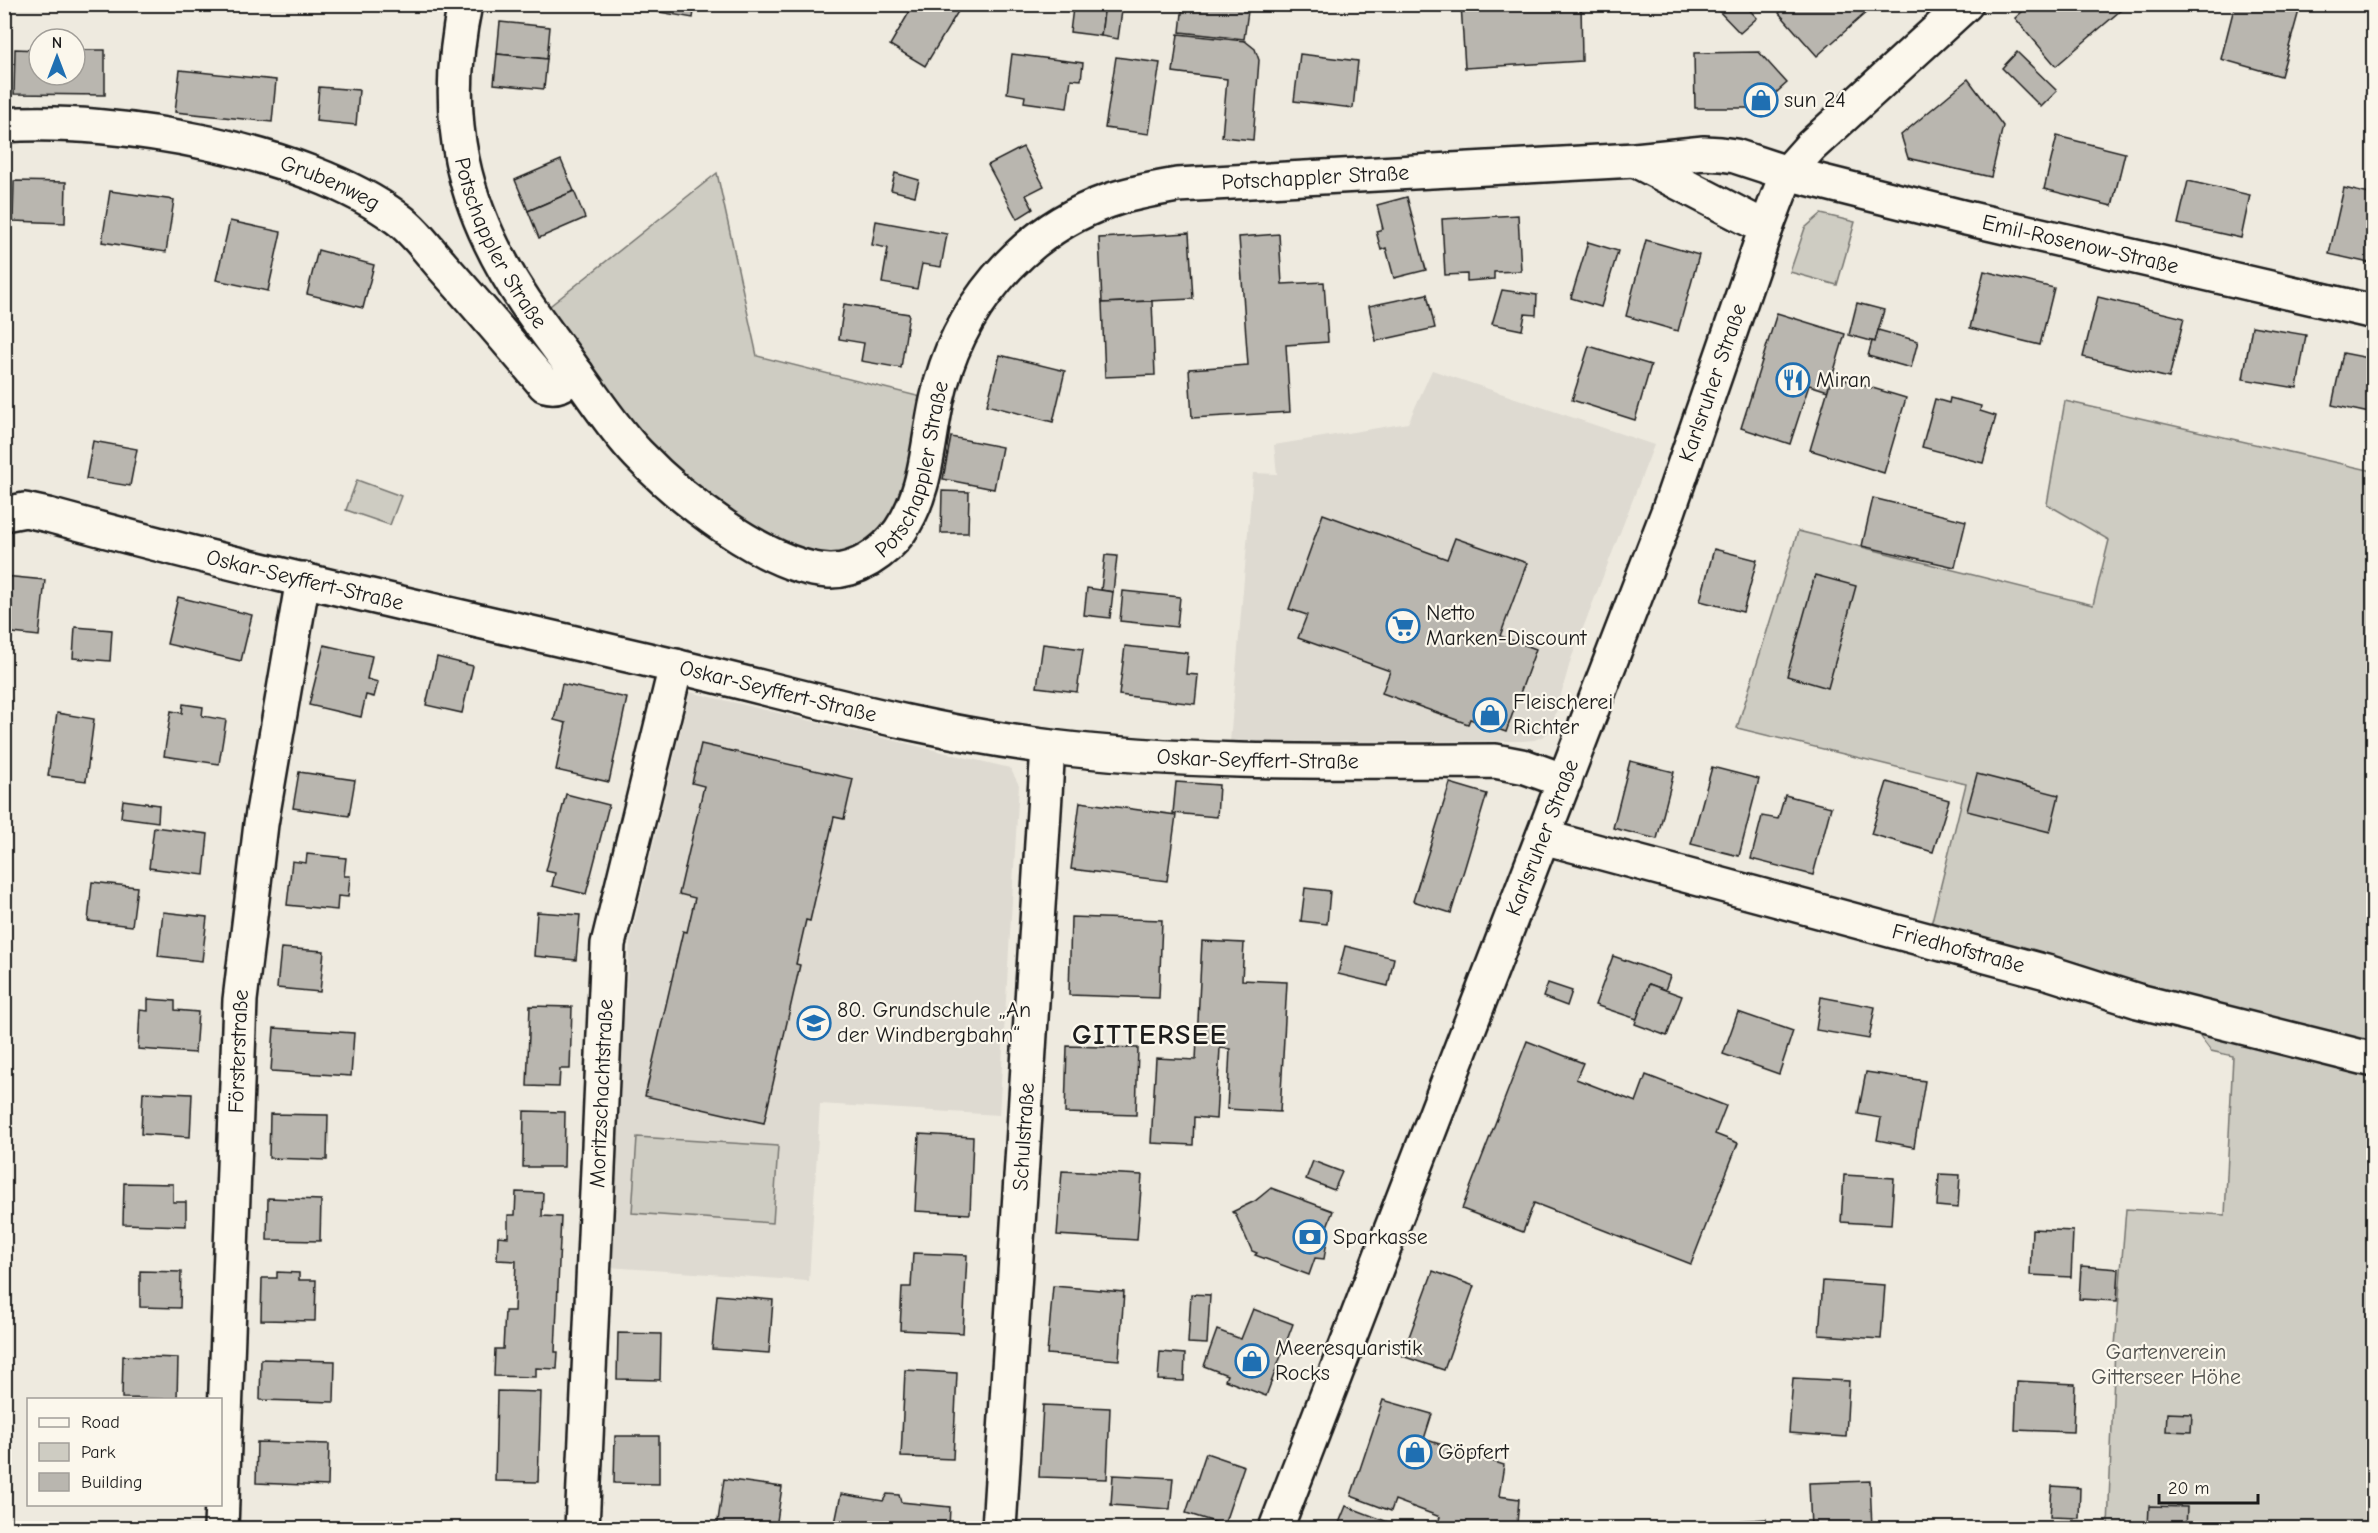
<svg xmlns="http://www.w3.org/2000/svg" width="2378" height="1533" viewBox="0 0 2378 1533" font-family="'Comic Neue',sans-serif">
<rect width="100%" height="100%" fill="#eeeadf"/>
<filter id="ink" filterUnits="userSpaceOnUse"><feTurbulence type="fractalNoise" baseFrequency=".0167" numOctaves="2"/><feDisplacementMap in="SourceGraphic" scale="12" xChannelSelector="R" yChannelSelector="G"/><feConvolveMatrix kernelMatrix="1 2 1 2 8 2 1 2 1" color-interpolation-filters="sRGB"/></filter>
<g filter="url(#ink)">
<g fill="#dedad1">
<path d="M1432,370l222,75 -83,214 -20,71 -7,6 -10,4 -12,1 -292,1 23,-269 24,1 -3,-29 134,-22z"/>
<path d="M690,692l320,76 9,17 -20,330 -179,-11 -11,177 -201,-14 9,-155 13,-171z"/>
</g>
<g fill="#ceccc2" stroke="#75746f" stroke-width="1.5">
<path d="M717,173l40,183 180,45 -22,104 -64,62 -141,-52 -174,-198z"/>
<path d="M1821,214l34,8 -18,63 -47,-13 15,-44z"/>
<path d="M2065,401l308,70v1057h-265l7,-182 11,-137 99,6 8,-159 -22,-5 -13,-17 -58,-16 -213,-77 39,-157 -229,-56 61,-197 295,74 16,-65 -62,-36z"/>
<path d="M357,480l44,16 -11,29 -44,-15z"/>
<path d="M637,1137l141,9 -5,77 -141,-10z"/>
</g>
<g fill="#b9b6af" stroke="#1c1c1c" stroke-width="1.5">
<path d="M660,4h35l-2,14 -34,-6z"/>
<path d="M914,4l48,1 -37,61 -35,-21z"/>
<path d="M1089,4h16l-4,32 -31,-4 3,-24 15,2z"/>
<path d="M1105,4h18l-5,35 -17,-3z"/>
<path d="M1183,4h66l-5,35 -64,-7z"/>
<path d="M1461,4h120l1,57 -117,7z"/>
<path d="M1712,4h32l13,14 -17,15z"/>
<path d="M1789,4h75l5,6 -52,46 -38,-43z"/>
<path d="M2031,4h97l-72,62 -41,-48z"/>
<path d="M2235,4h58l7,3 -19,69 -60,-17z"/>
<path d="M500,22l50,5 -3,32 -50,-5z"/>
<path d="M1178,34l67,7 10,8 4,11 -6,80 -31,-3 5,-58 -54,-7z"/>
<path d="M15,49l24,1v25h36v-25h30v45l-91,-1z"/>
<path d="M1759,52l28,31 -28,25h-64l-1,-55z"/>
<path d="M2017,52l40,39 -16,16 -39,-39z"/>
<path d="M497,54l50,5 -3,30 -50,-5z"/>
<path d="M1012,54l71,9 -2,17 -10,-1 -4,29 -43,-6 1,-6 -18,-3z"/>
<path d="M1300,54l58,7 -5,47 -59,-7z"/>
<path d="M1116,57l44,6 -11,71 -44,-6z"/>
<path d="M2374,64v31l-8,-1z"/>
<path d="M180,70l96,10 -4,42 -97,-10z"/>
<path d="M1968,79l35,47 -12,51 -83,-19 -7,-23z"/>
<path d="M319,87l40,3 -3,35 -40,-4z"/>
<path d="M2057,136l68,17 -13,53 -68,-17z"/>
<path d="M1023,147l21,39 -18,9 7,14 -16,10 -29,-54z"/>
<path d="M561,160l13,31 -46,20 -13,-31z"/>
<path d="M895,173l24,7 -4,16 -24,-6z"/>
<path d="M14,181l52,1 -1,41 -52,-2z"/>
<path d="M2188,181l62,14 -9,43 -63,-14z"/>
<path d="M2344,188l30,7v69l-45,-10z"/>
<path d="M110,191l64,9 -8,52 -64,-10z"/>
<path d="M574,191l11,27 -46,20 -11,-27z"/>
<path d="M1407,197l19,73 -32,8 -8,-30 -5,2 -5,-19 7,-2 -6,-24z"/>
<path d="M1518,215l3,56 -27,1v7l-27,2v-7l-22,1 -3,-56z"/>
<path d="M230,221l51,11 -13,59 -52,-11z"/>
<path d="M876,221l71,13 -6,33 -19,-3 -5,25 -35,-6 6,-35 -16,-3z"/>
<path d="M1189,233l4,66 -91,4 -3,-65z"/>
<path d="M1279,234l3,50 42,-2 4,60 -42,3 4,67 -98,6 -3,-49 59,-4 -9,-128z"/>
<path d="M1646,240l53,15 -21,76 -52,-15z"/>
<path d="M1588,242l30,9 -17,56 -30,-9z"/>
<path d="M318,250l56,15 -11,43 -56,-14z"/>
<path d="M1984,271l70,17 -14,57 -70,-17z"/>
<path d="M1502,290l35,5 -1,20 -11,-1 -3,16 -30,-6z"/>
<path d="M1427,294l8,34 -59,13 -7,-35z"/>
<path d="M2098,297l86,21 -15,60 -86,-21z"/>
<path d="M1152,301l3,74 -50,2 -3,-74z"/>
<path d="M1857,303l27,7 -9,32 -26,-7z"/>
<path d="M844,304l65,10 -8,54 -40,-7 3,-18 -25,-4z"/>
<path d="M1777,313l68,21 -17,57 -19,-6 -19,59 -49,-16z"/>
<path d="M2252,326l54,9 -9,53 -54,-9z"/>
<path d="M1878,330l40,11 -7,27 -43,-12 4,-15 3,1z"/>
<path d="M1589,346l62,19 -16,55 -63,-20z"/>
<path d="M2343,353l31,6v55l-42,-9z"/>
<path d="M1000,355l65,16 -12,51 -66,-17z"/>
<path d="M1832,376l74,22 -22,75 -74,-23z"/>
<path d="M1950,398l31,8 -1,5 16,5 -13,47 -61,-16 13,-48 14,4z"/>
<path d="M951,437l51,10 -8,42 -51,-10z"/>
<path d="M93,441l44,8 -7,37 -44,-7z"/>
<path d="M942,491l27,1 -1,41h-27z"/>
<path d="M1873,498l93,23 -11,46 -93,-21z"/>
<path d="M1323,514l124,45 8,-21 72,25 -27,73 36,13 -30,83 -36,-13 -2,5 -86,-31 8,-22 -92,-33 9,-23 -18,-6z"/>
<path d="M1714,549l43,11 -14,52 -43,-11z"/>
<path d="M1105,555l12,1 -4,36 -12,-2z"/>
<path d="M1815,575l41,11 -28,102 -41,-12z"/>
<path d="M4,576l41,4 -6,56 -35,-4z"/>
<path d="M1087,588l26,4 -3,26 -26,-3z"/>
<path d="M1123,591l57,6 -3,30 -57,-6z"/>
<path d="M178,597l74,18 -11,46 -74,-17z"/>
<path d="M75,627l37,3 -2,31 -37,-3z"/>
<path d="M1043,644l40,5 -6,43 -40,-5z"/>
<path d="M324,645l48,11 -5,23 11,3 -4,15 -8,-2 -5,22 -52,-12z"/>
<path d="M1125,646l63,7 -2,21 12,1 -3,29 -76,-9z"/>
<path d="M437,657l36,9 -11,47 -36,-8z"/>
<path d="M562,684l65,14 -18,84 -53,-12 10,-47 -12,-3z"/>
<path d="M183,704l20,3 -1,9 24,4 -7,44 -55,-8 7,-45 11,2z"/>
<path d="M57,713l37,6 -8,62 -38,-5z"/>
<path d="M701,744l152,35 -9,40 -10,-2 -24,104 -4,-1 -10,44 4,1 -36,158 -119,-27 38,-165 4,1 8,-34 -16,-4 25,-108 -12,-3z"/>
<path d="M1630,761l44,11 -17,67 -44,-11z"/>
<path d="M1712,767l47,12 -20,77 -48,-12z"/>
<path d="M299,772l56,8 -6,36 -56,-8z"/>
<path d="M1977,774l82,21 -9,37 -83,-21z"/>
<path d="M1176,782l43,3 -2,32 -44,-4z"/>
<path d="M1887,782l62,18 -16,52 -62,-18z"/>
<path d="M1450,783l37,11 -36,119 -38,-12z"/>
<path d="M566,794l43,11 -23,89 -34,-8 3,-13 -9,-2z"/>
<path d="M1785,795l46,12 -18,68 -62,-16 11,-43 16,3z"/>
<path d="M123,800l36,5 -1,17 -37,-5z"/>
<path d="M1080,802l96,13 -9,66 -96,-12z"/>
<path d="M154,827l54,7 -4,41 -55,-7z"/>
<path d="M307,854l39,4 -2,18h6l-2,21 -10,-1 -1,14 -50,-5 5,-44 14,2z"/>
<path d="M92,882l45,5 -5,39 -44,-5z"/>
<path d="M1305,888l25,3 -3,33 -26,-3z"/>
<path d="M163,912l44,5 -5,44 -44,-5z"/>
<path d="M537,912l43,3 -4,45 -42,-4z"/>
<path d="M1071,917l91,3 -3,78 -90,-3z"/>
<path d="M1202,941l42,2 -2,37 45,2 -7,130 -53,-3 3,-60 -10,-1 -4,71 -22,-2 -1,28 -42,-2 5,-85 40,2z"/>
<path d="M1345,946l49,12 -6,28 -50,-12z"/>
<path d="M281,948l43,3 -4,41 -43,-4z"/>
<path d="M1613,956l57,20 -5,14 -16,-6 -12,35 -42,-14z"/>
<path d="M1548,983l24,8 -5,15 -24,-9z"/>
<path d="M1649,984l33,12 -15,40 -32,-12z"/>
<path d="M1821,997l54,10 -6,32 -53,-9z"/>
<path d="M148,999l27,2v9l23,2 -3,41 -57,-4 2,-39 8,1z"/>
<path d="M530,1006l42,1 -2,62h-10l-1,18 -32,-1z"/>
<path d="M1738,1012l55,19 -14,43 -56,-20z"/>
<path d="M274,1028l80,5 -3,43 -80,-5z"/>
<path d="M1527,1041l56,22 -7,16 60,23 10,-27 80,31 -11,28 23,9 -47,121 -157,-61 -11,29 -61,-23z"/>
<path d="M1067,1046l71,2 -2,67 -71,-2z"/>
<path d="M1866,1072l59,9 -11,66 -37,-7 4,-22 -23,-4z"/>
<path d="M143,1092l49,2 -2,43 -49,-3z"/>
<path d="M524,1111l41,1 -1,55h-41z"/>
<path d="M270,1114l58,1 -1,45 -58,-2z"/>
<path d="M919,1134l54,3 -3,77 -55,-3z"/>
<path d="M1313,1161l29,11 -8,18 -28,-11z"/>
<path d="M1062,1171l80,4 -5,65 -80,-5z"/>
<path d="M1939,1174l21,1 -2,33 -21,-2z"/>
<path d="M1844,1175l50,3 -3,47 -50,-3z"/>
<path d="M124,1183l49,1v18h13v24l-63,-2z"/>
<path d="M1271,1188l62,23 -7,18h3l-5,30 -9,-1 -6,17 -54,-20 2,-2 -5,-2 -17,-38h-2l-1,-1 23,-11z"/>
<path d="M516,1192l27,1 -1,23 19,1 -6,135h3l-1,17 -21,-1v9l-42,-1 1,-27h8l2,-38h9l2,-50 -19,-1 1,-24 10,1v-22h7z"/>
<path d="M268,1198l53,2 -1,41 -53,-1z"/>
<path d="M2032,1229l41,2 -2,46 -41,-2z"/>
<path d="M913,1253l54,2 -4,78 -63,-3 2,-43h9z"/>
<path d="M2081,1266l38,3 -2,32 -38,-2z"/>
<path d="M140,1271l41,1 -1,36 -40,-1z"/>
<path d="M1433,1271l41,15 -30,84 -42,-14z"/>
<path d="M277,1272l22,1v7h17l-1,41 -54,-1 1,-42h15z"/>
<path d="M1823,1281l62,4 -4,54 -62,-4z"/>
<path d="M1053,1286l71,6 -5,68 -72,-6z"/>
<path d="M1191,1294l19,1 -3,49 -19,-1z"/>
<path d="M717,1295l56,5 -4,53 -57,-4z"/>
<path d="M1253,1309l40,15 -27,72 -41,-16 2,-5 -23,-9 13,-36 24,9z"/>
<path d="M618,1333l43,1 -1,46 -43,-1z"/>
<path d="M1160,1352l25,2 -1,27 -26,-1z"/>
<path d="M123,1356l55,2 -1,41 -55,-1z"/>
<path d="M261,1359l74,2 -1,41 -74,-2z"/>
<path d="M905,1370l52,3 -4,86 -52,-2z"/>
<path d="M1793,1378l56,3 -3,56 -57,-4z"/>
<path d="M2017,1381l58,3 -2,48 -58,-2z"/>
<path d="M497,1391l44,1 -3,90 -43,-1z"/>
<path d="M1383,1400l49,14 -8,25 80,26 -5,31 20,3 -2,25 -23,-1 -1,5 -56,-3 3,-8 -45,-17 -4,11 -40,-15z"/>
<path d="M1043,1405l67,3 -3,71 -68,-2z"/>
<path d="M2167,1413l25,1 -1,18 -25,-1z"/>
<path d="M615,1436h44v48l-45,-1z"/>
<path d="M257,1442l72,2 -1,42 -72,-3z"/>
<path d="M1206,1453l38,13 -20,59 -38,-12z"/>
<path d="M1113,1475l60,3 -3,31 -59,-4z"/>
<path d="M724,1479l58,8 -6,41h-59z"/>
<path d="M1870,1481l2,47h-61l-2,-45z"/>
<path d="M2052,1486l28,2 -1,30 -29,-1z"/>
<path d="M841,1494l42,7 4,-7 12,1 2,7 49,5 -1,21h-115z"/>
<path d="M1346,1506l50,19 -2,3h-57z"/>
<path d="M2149,1506l38,1 -1,21 -38,-1z"/>
<path d="M1766,1519v9h-64v-5z"/>
<path d="M248,1524l76,1 -1,3h-75z"/>
</g>
<g fill="none" stroke-linecap="round" stroke-linejoin="round">
<g stroke="#1c1c1c" stroke-width="38">
<g id="minor">
<path id="s1" d="M4,125c113,-8 302,25 393,93 18,13 32,33 47,50 34,38 68,78 101,117 14,4 21,-3 32,-11"/>
<path id="s2" d="M1787,173l175,44 412,95"/>
<path id="s3" d="M4,514l21,-4 23,5c200,55 403,99 605,146 132,30 263,70 398,86 148,18 296,14 444,14l31,6 39,14"/>
<path id="s4" d="M1543,837l507,136 88,28 236,59"/>
<path id="s5" d="M221,1528l19,-528 21,-176 42,-245"/>
<path id="s6" d="M582,1528l26,-584 68,-278"/>
<path id="s7" d="M999,1528l49,-781"/>
</g>
</g>
<g stroke="#1c1c1c" stroke-width="38">
<g id="tertiary">
<path id="s8" d="M465,4c-24,113 -4,203 60,298 17,25 36,49 53,74 19,26 37,54 60,78 41,43 129,114 191,117 28,1 56,-19 71,-40 27,-39 27,-86 37,-131 19,-89 83,-168 171,-199 22,-8 46,-12 69,-16l458,-25 69,-7 17,1 14,2 52,17"/>
<path d="M1635,160l131,68"/>
<path id="s9" d="M1276,1528l392,-1016 98,-284 21,-55 24,-27 155,-142"/>
</g>
</g>
<use href="#minor" stroke="#fbf7ec" stroke-width="33"/>
<use href="#tertiary" stroke="#fbf7ec" stroke-width="33"/>
</g>
</g>
<defs>
<g id="shop-ring" transform="scale(1.725)"><circle r="9.5" fill="#fbf7ec" stroke="#1f6fb2" stroke-width="1.5"/><path d="M-5-2.5h2.3a2.7 3.5 0 0 1 5.4 0H5L5.5 6h-11ZM-1.5-2.5h3a1.5 2.3 0 0 0-3 0Z" fill="#1f6fb2"/></g>
<g id="restaurant-ring" transform="scale(1.725)"><circle r="9.5" fill="#fbf7ec" stroke="#1f6fb2" stroke-width="1.5"/><path d="M-5-6h1v4h1v-4h1v4h1v-4h1v5L-1.5 .5V6h-2V.5L-5-1ZM5-6V6H3V1.5H1.5Q1.5-4 5-6Z" fill="#1f6fb2"/></g>
<g id="supermarket-ring" transform="scale(1.725)"><circle r="9.5" fill="#fbf7ec" stroke="#1f6fb2" stroke-width="1.5"/><path d="M-6-5.5h2.5l.6 2H6L4.5 2H-2.5L-4.4-4H-6ZM-1.5 3.2a1.3 1.3 0 1 0 .1 0ZM3 3.2a1.3 1.3 0 1 0 .1 0Z" fill="#1f6fb2"/></g>
<g id="school-ring" transform="scale(1.725)"><circle r="9.5" fill="#fbf7ec" stroke="#1f6fb2" stroke-width="1.5"/><path d="M0-5L7-2L0 1L-7-2ZM-4 1L0 2.5L4 1V4Q0 6-4 4Z" fill="#1f6fb2"/></g>
<g id="bank-ring" transform="scale(1.725)"><circle r="9.5" fill="#fbf7ec" stroke="#1f6fb2" stroke-width="1.5"/><path d="M-6-4H6V4H-6ZM0-2.3a2.3 2.3 0 1 0 0 4.6a2.3 2.3 0 1 0 0-4.6Z" fill="#1f6fb2"/></g>
</defs>
<g fill-rule="evenodd">
<use href="#shop-ring" x="1761" y="100"/>
<use href="#restaurant-ring" x="1793" y="380"/>
<use href="#supermarket-ring" x="1403" y="626"/>
<use href="#shop-ring" x="1490" y="715"/>
<use href="#school-ring" x="814" y="1023"/>
<use href="#bank-ring" x="1310" y="1237"/>
<use href="#shop-ring" x="1252" y="1361"/>
<use href="#shop-ring" x="1415" y="1452"/>
</g>
<g text-anchor="middle" dominant-baseline="central" stroke-width="4.5" stroke-linejoin="round" paint-order="stroke">
<g font-size="22" fill="#1c1c1c" stroke="#fbf7ec" text-anchor="start">
<text x="1784" y="100">sun 24</text>
<text x="1816" y="380">Miran</text>
<text x="1426" y="613">Netto<tspan x="1426" dy="25">Marken-Discount</tspan></text>
<text x="1513" y="702">Fleischerei<tspan x="1513" dy="25">Richter</tspan></text>
<text x="837" y="1010">80. Grundschule „An<tspan x="837" dy="25">der Windbergbahn“</tspan></text>
<text x="1333" y="1237">Sparkasse</text>
<text x="1275" y="1348">Meeresquaristik<tspan x="1275" dy="25">Rocks</tspan></text>
<text x="1438" y="1452">Göpfert</text>
</g>
<g font-size="22" fill="#1c1c1c" stroke="#fbf7ec">
<text stroke="none"><textPath href="#s8" startOffset="1436">Potschappler Straße</textPath></text>
<text stroke="none"><textPath href="#s1" startOffset="334">Grubenweg</textPath></text>
<text stroke="none"><textPath href="#s8" startOffset="249">Potschappler Straße</textPath></text>
<text stroke="none"><textPath href="#s2" startOffset="302">Emil-Rosenow-Straße</textPath></text>
<text stroke="none"><textPath href="#s9" startOffset="1226">Karlsruher Straße</textPath></text>
<text stroke="none"><textPath href="#s8" startOffset="878">Potschappler Straße</textPath></text>
<text stroke="none"><textPath href="#s3" startOffset="310">Oskar-Seyffert-Straße</textPath></text>
<text stroke="none"><textPath href="#s3" startOffset="796">Oskar-Seyffert-Straße</textPath></text>
<text stroke="none"><textPath href="#s3" startOffset="1282">Oskar-Seyffert-Straße</textPath></text>
<text stroke="none"><textPath href="#s9" startOffset="740">Karlsruher Straße</textPath></text>
<text stroke="none"><textPath href="#s4" startOffset="430">Friedhofstraße</textPath></text>
<text stroke="none"><textPath href="#s5" startOffset="477">Försterstraße</textPath></text>
<text stroke="none"><textPath href="#s6" startOffset="435">Moritzschachtstraße</textPath></text>
<text stroke="none"><textPath href="#s7" startOffset="392">Schulstraße</textPath></text>
</g>
<g font-size="22" fill="#51514e" stroke="#fbf7ec">
<text x="2166" y="1352">Gartenverein<tspan x="2166" dy="25">Gitterseer Höhe</tspan></text>
</g>
<g font-size="28" font-weight="bold" letter-spacing="1.5" fill="#1c1c1c" stroke="#fbf7ec">
<text x="1150" y="1035">GITTERSEE</text>
</g>
</g>
<rect width="2378" height="1533" fill="none" stroke="#fbf7ec" stroke-width="24"/>
<rect x="12" y="12" width="2354" height="1509" fill="none" stroke="#1c1c1c" stroke-width="2" filter="url(#ink)"/>
<rect x="27" y="1398" width="195" height="108" fill="#fbf7ec" stroke="#a29f99" stroke-width="1.5"/>
<rect x="39" y="1418" width="30" height="9" fill="#fbf7ec" stroke="#a29f99" stroke-width="1.5"/>
<text x="81" y="1428" font-size="18" fill="#1c1c1c">Road</text>
<rect x="39" y="1443" width="30" height="18" fill="#ceccc2" stroke="#a29f99" stroke-width="1.5"/>
<text x="81" y="1458" font-size="18" fill="#1c1c1c">Park</text>
<rect x="39" y="1473" width="30" height="18" fill="#b9b6af" stroke="#a29f99" stroke-width="1.5"/>
<text x="81" y="1488" font-size="18" fill="#1c1c1c">Building</text>
<g transform="translate(57 57)"><circle r="28" fill="#fbf7ec" stroke="#a29f99" stroke-width="1.5"/>
<path d="M0-4.5L10 22L0 15L-10 22Z" fill="#1f6fb2"/>
<text y="-9" font-size="16" font-weight="bold" text-anchor="middle" fill="#1c1c1c">N</text>
</g>
<path d="M2159 1494v9h99v-9" fill="none" stroke="#1c1c1c" stroke-width="3"/>
<text x="2168" y="1494" font-size="18" fill="#1c1c1c" stroke="#fbf7ec" stroke-width="4.5" paint-order="stroke">20 m</text>
</svg>
